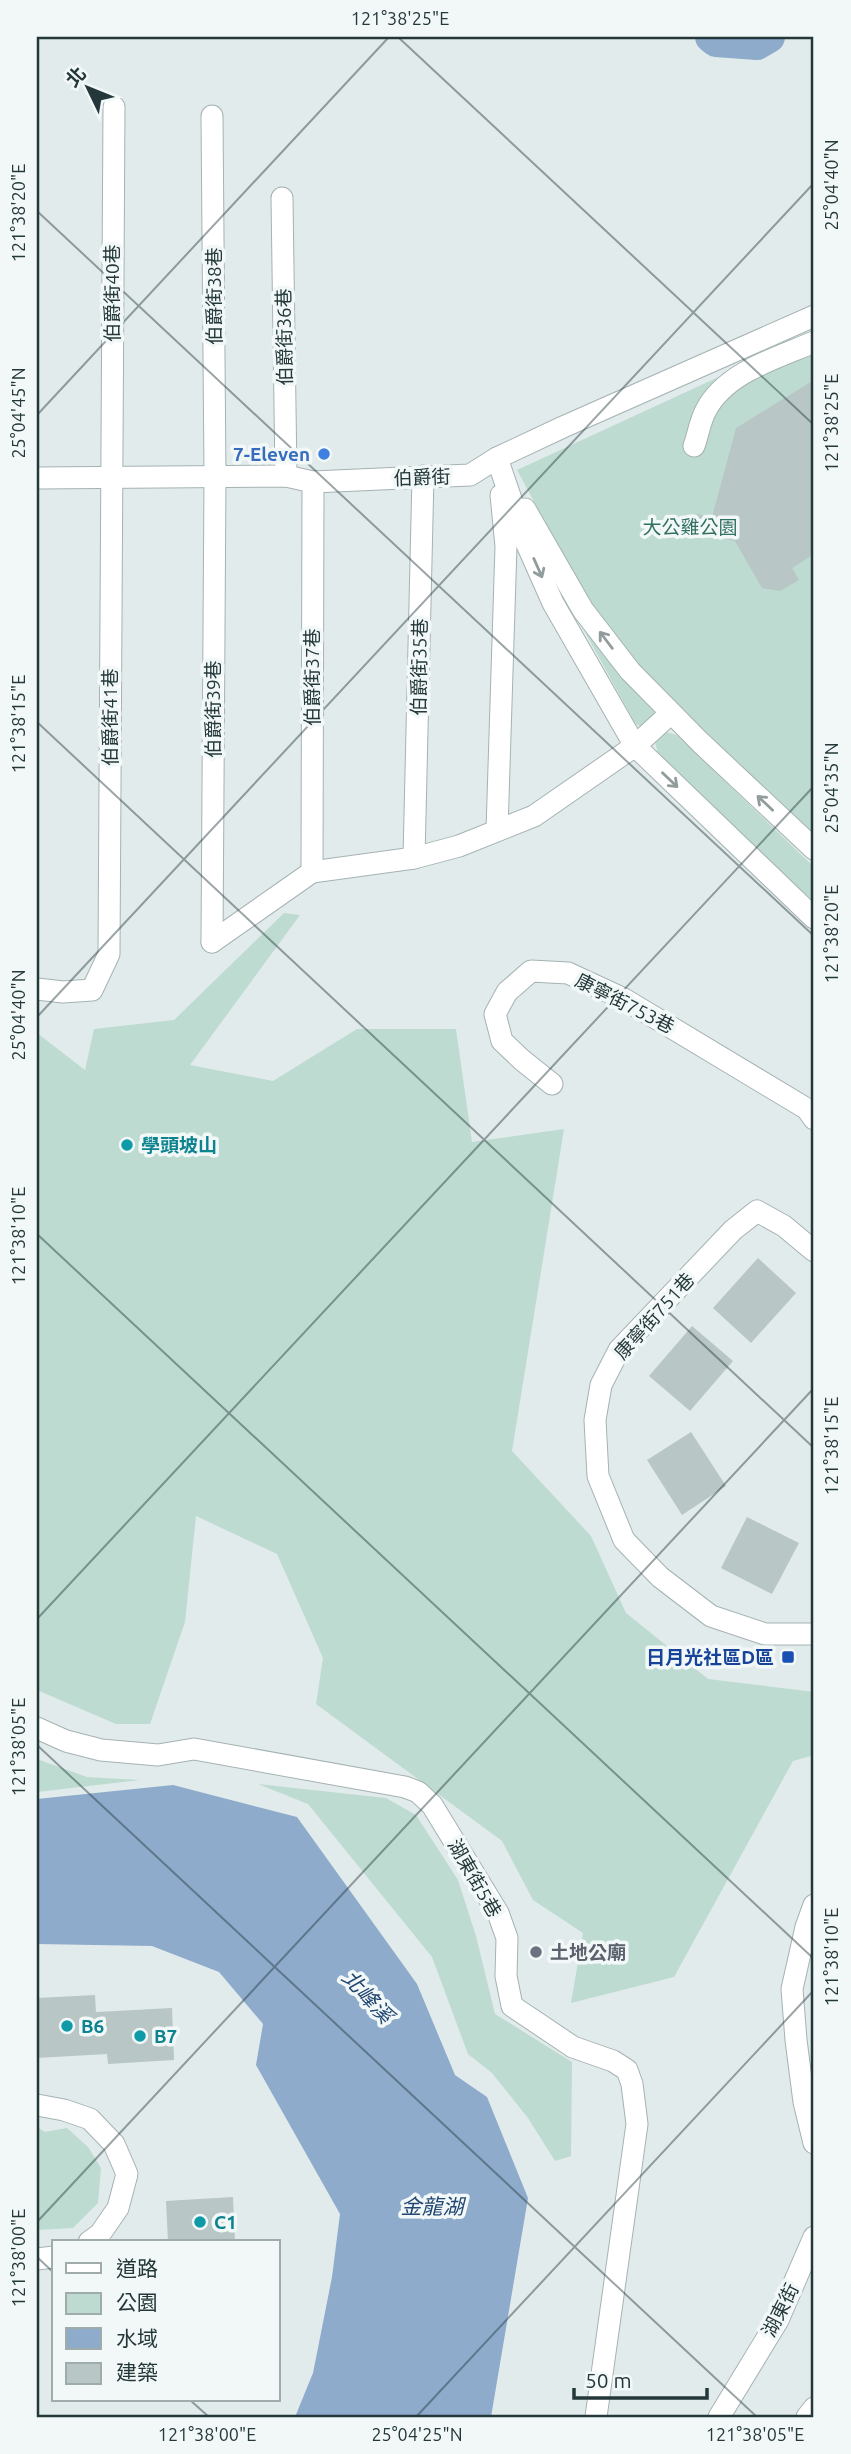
<svg xmlns="http://www.w3.org/2000/svg" width="851" height="2454" viewBox="0 0 851 2454" font-family="Ubuntu,'Noto Sans TC',sans-serif">
<rect width="100%" height="100%" fill="#e2ebeb"/>
<g fill="#bddbd0">
<path d="M814,333v504l-174,-168 -54,-71 -69,-128z"/>
<path d="M529,530l72,122 53,60 1,3 -14,12 -6,-4z"/>
<path d="M665,732l12,3 137,132v35l-156,-148 -3,-13z"/>
<path d="M284,913l16,2 -110,150 83,16 84,-52h99l16,113 92,-13 -52,322 79,85 35,77 82,66 106,13v63l-21,6 -119,216 -103,26 12,-70 -50,-33 -31,-59 -186,-137 7,-46 -46,-104 -81,-38 -11,106 -35,102h-34l-79,-34v-657l48,37 9,-41 80,-9z"/>
<path d="M37,1759l50,18 53,3 -103,12z"/>
<path d="M258,1784l128,14 30,17 42,65 18,56 19,78 77,48 -1,94 -16,5 -27,-43 -36,-45 -24,-19 -36,-97 -124,-153z"/>
<path d="M37,2127l8,5 22,-4 21,19 13,21 -3,35 -25,25 -36,2z"/>
</g>
<path fill="#8eabcc" d="M173,1785l124,32 120,167 38,91 32,22 41,101 -37,219h-196l18,-44 19,-96 8,-63 -84,-149 7,-41 -44,-52 -67,-26 -115,-2v-145z"/>
<g fill="none" stroke-linecap="round" stroke-linejoin="round">
<path stroke="#8eabcc" stroke-width="32" d="M711,37l5,4 41,3 12,-7"/>
</g>
<g fill="#b8c6c5">
<path d="M814,380v174l-22,14 7,12 -19,11 -18,-3 -27,-47 -43,-11 4,-16 16,3 24,-89z"/>
<path d="M758,1258l38,35 -45,50 -38,-35z"/>
<path d="M692,1326l41,35 -43,50 -41,-35z"/>
<path d="M691,1432l35,54 -44,29 -35,-55z"/>
<path d="M747,1517l52,26 -27,51 -51,-26z"/>
<path d="M95,1995l1,17 76,-4 2,52 -66,4 -1,-10 -70,4v-60z"/>
<path d="M233,2197l2,45h-67l-2,-41z"/>
</g>
<g fill="none" stroke-linecap="round" stroke-linejoin="round">
<g stroke="#a5b2b3" stroke-width="23">
<g id="minor">
<path d="M282,198l4,278"/>
<path d="M694,446c4,-11 6,-25 12,-36 20,-38 71,-52 108,-68"/>
<path d="M497,458l28,82 28,63 82,143 179,172"/>
<path d="M37,478l249,-2 27,6 157,-7 27,-17 66,-31 251,-111"/>
<path d="M525,509l58,101 47,61 71,72 113,106"/>
<path d="M497,830l9,-284 -5,-51"/>
<path d="M414,858l9,-382"/>
<path d="M312,872l1,-390"/>
<path d="M212,942l3,-466 -3,-360"/>
<path d="M212,942l100,-70 102,-14 45,-12 75,-30 101,-70 36,-33"/>
<path d="M37,989l26,3 29,-2 17,-36 5,-847"/>
<path d="M552,1084l-30,-24 -20,-19 -7,-27 12,-22 24,-21 37,2 56,26 183,110 7,10"/>
<path d="M814,1251l-30,-25 -27,-15 -24,19 -114,120 -18,35 -6,35 3,56 26,64 36,37 51,39 54,18h49"/>
<path d="M37,1728l29,13 35,9 57,5 36,-6 211,38 13,5 14,13 66,108 9,25 -1,38 6,30 61,41 40,14 14,9 5,14 5,40 -41,293"/>
<path d="M814,1905l-8,22 -14,62 4,51 8,62 10,41"/>
<path d="M37,2105l27,5 26,9 24,25 13,30 -9,34 -18,26 -11,8"/>
<path d="M37,2259l17,-2"/>
<path d="M719,2417l59,-97 36,-83"/>
<path d="M807,2417l7,-9"/>
</g>
</g>
<use href="#minor" stroke="#fff" stroke-width="21"/>
</g>
<defs><path id="oneway-shaft" d="M-6 0H5M1.5-3L5.5 0L1.5 3" fill="none" stroke-width="1.6" stroke-linecap="round" stroke-linejoin="round" transform="scale(1.75)"/></defs>
<g stroke="#929c9d">
<use href="#oneway-shaft" transform="translate(538 568) rotate(66)"/>
<use href="#oneway-shaft" transform="translate(606 640) rotate(-127)"/>
<use href="#oneway-shaft" transform="translate(670 780) rotate(44)"/>
<use href="#oneway-shaft" transform="translate(765 803) rotate(-137)"/>
</g>
<path fill="none" stroke="#24383b" stroke-width="2" stroke-opacity="0.45" d="M398,37l416,388M37,211l777,725M37,415l352,-378M37,722l777,726M37,1017l777,-834M37,1234l777,725M37,1619l777,-833M37,1745l720,672M37,2222l777,-834M37,2257l17,16M190,2400l19,17M416,2417l398,-427"/>
<circle fill="#3f7fe0" stroke="#f2f8f7" stroke-width="2.5" cx="324" cy="454" r="7"/>
<g fill="#0f9aa8" stroke="#f2f8f7" stroke-width="2.5">
<circle cx="127" cy="1145" r="7"/>
<circle cx="67" cy="2026" r="7"/>
<circle cx="140" cy="2036" r="7"/>
<circle cx="200" cy="2222" r="7"/>
</g>
<rect fill="#1a4fb4" stroke="#f2f8f7" stroke-width="2.5" x="781" y="1650" width="14" height="14" rx="3.5"/>
<circle fill="#6b7280" stroke="#f2f8f7" stroke-width="2.5" cx="536" cy="1952" r="7"/>
<g text-anchor="middle" dominant-baseline="central" stroke-width="7" stroke-linejoin="round" paint-order="stroke">
<g font-size="19" fill="#24383b" stroke="#f2f8f7">
<text transform="translate(112 293) rotate(-90)">伯爵街40巷</text>
<text transform="translate(214 296) rotate(-90)">伯爵街38巷</text>
<text transform="translate(284 337) rotate(-91)">伯爵街36巷</text>
<text transform="translate(422 477) rotate(-2)">伯爵街</text>
<text transform="translate(419 667) rotate(-89)">伯爵街35巷</text>
<text transform="translate(312 677) rotate(-90)">伯爵街37巷</text>
<text transform="translate(213 709) rotate(-90)">伯爵街39巷</text>
<text transform="translate(110 717) rotate(-90)">伯爵街41巷</text>
<text transform="translate(625 1003) rotate(27)">康寧街753巷</text>
<text transform="translate(654 1316) rotate(-48)">康寧街751巷</text>
<text transform="translate(475 1878) rotate(60)">湖東街5巷</text>
<text transform="translate(780 2310) rotate(-63)">湖東街</text>
</g>
<g font-size="19" font-weight="bold" fill="#366cbe" stroke="#f2f8f7" text-anchor="end">
<text x="310" y="454">7-Eleven</text>
</g>
<g font-size="19" fill="#316f60" stroke="#f2f8f7">
<text x="690" y="527">大公雞公園</text>
</g>
<g font-size="19" font-weight="bold" fill="#0d838f" stroke="#f2f8f7" text-anchor="start">
<text x="141" y="1145">學頭坡山</text>
<text x="81" y="2026">B6</text>
<text x="154" y="2036">B7</text>
<text x="214" y="2222">C1</text>
</g>
<g font-size="19" font-weight="bold" fill="#164399" stroke="#f2f8f7" text-anchor="end">
<text x="774" y="1657">日月光社區D區</text>
</g>
<g font-size="19" font-weight="bold" fill="#5b616d" stroke="#f2f8f7" text-anchor="start">
<text x="550" y="1952">土地公廟</text>
</g>
<g font-size="21" font-style="italic" fill="#224772" stroke="#f2f8f7">
<text transform="translate(368 1996) rotate(47)">北峰溪</text>
<text x="432" y="2206">金龍湖</text>
</g>
</g>
<rect width="851" height="2454" fill="none" stroke="#f2f8f7" stroke-width="77"/>
<rect x="52" y="2240" width="228" height="161" fill="#f2f8f7" stroke="#a0abac" stroke-width="2"/>
<rect x="66" y="2263" width="35" height="10" fill="#ffffff" stroke="#a0abac" stroke-width="2"/>
<text x="116" y="2276" font-size="21" fill="#24383b">道路</text>
<rect x="66" y="2293" width="35" height="21" fill="#bddbd0" stroke="#a0abac" stroke-width="2"/>
<text x="116" y="2310" font-size="21" fill="#24383b">公園</text>
<rect x="66" y="2328" width="35" height="21" fill="#8eabcc" stroke="#a0abac" stroke-width="2"/>
<text x="116" y="2346" font-size="21" fill="#24383b">水域</text>
<rect x="66" y="2363" width="35" height="21" fill="#b8c6c5" stroke="#a0abac" stroke-width="2"/>
<text x="116" y="2380" font-size="21" fill="#24383b">建築</text>
<g transform="translate(88 88) rotate(313)" stroke="#f2f8f7" stroke-width="5" paint-order="stroke">
<path d="M0-5L12 26L0 18L-12 26Z" fill="#24383b"/>
<text y="-10" font-size="19" font-weight="bold" text-anchor="middle" fill="#24383b">北</text>
</g>
<path d="M574 2388v10h133v-10" fill="none" stroke="#24383b" stroke-width="3.5"/>
<text x="585" y="2388" font-size="21" fill="#24383b" stroke="#f2f8f7" stroke-width="5" paint-order="stroke">50 m</text>
<rect x="38" y="38" width="774" height="2378" fill="none" stroke="#24383b" stroke-width="2.5"/>
<g font-size="18" text-anchor="middle" fill="#24383b">
<text x="400" y="25">121°38'25"E</text>
<text transform="translate(832 185) rotate(-90)" y="6">25°04'40"N</text>
<text transform="translate(19 213) rotate(-90)" y="6">121°38'20"E</text>
<text transform="translate(19 413) rotate(-90)" y="6">25°04'45"N</text>
<text transform="translate(832 423) rotate(-90)" y="6">121°38'25"E</text>
<text transform="translate(19 724) rotate(-90)" y="6">121°38'15"E</text>
<text transform="translate(832 788) rotate(-90)" y="6">25°04'35"N</text>
<text transform="translate(832 934) rotate(-90)" y="6">121°38'20"E</text>
<text transform="translate(19 1015) rotate(-90)" y="6">25°04'40"N</text>
<text transform="translate(19 1236) rotate(-90)" y="6">121°38'10"E</text>
<text transform="translate(832 1446) rotate(-90)" y="6">121°38'15"E</text>
<text transform="translate(19 1747) rotate(-90)" y="6">121°38'05"E</text>
<text transform="translate(832 1957) rotate(-90)" y="6">121°38'10"E</text>
<text transform="translate(19 2258) rotate(-90)" y="6">121°38'00"E</text>
<text x="207" y="2441">121°38'00"E</text>
<text x="417" y="2441">25°04'25"N</text>
<text x="755" y="2441">121°38'05"E</text>
</g>
</svg>
